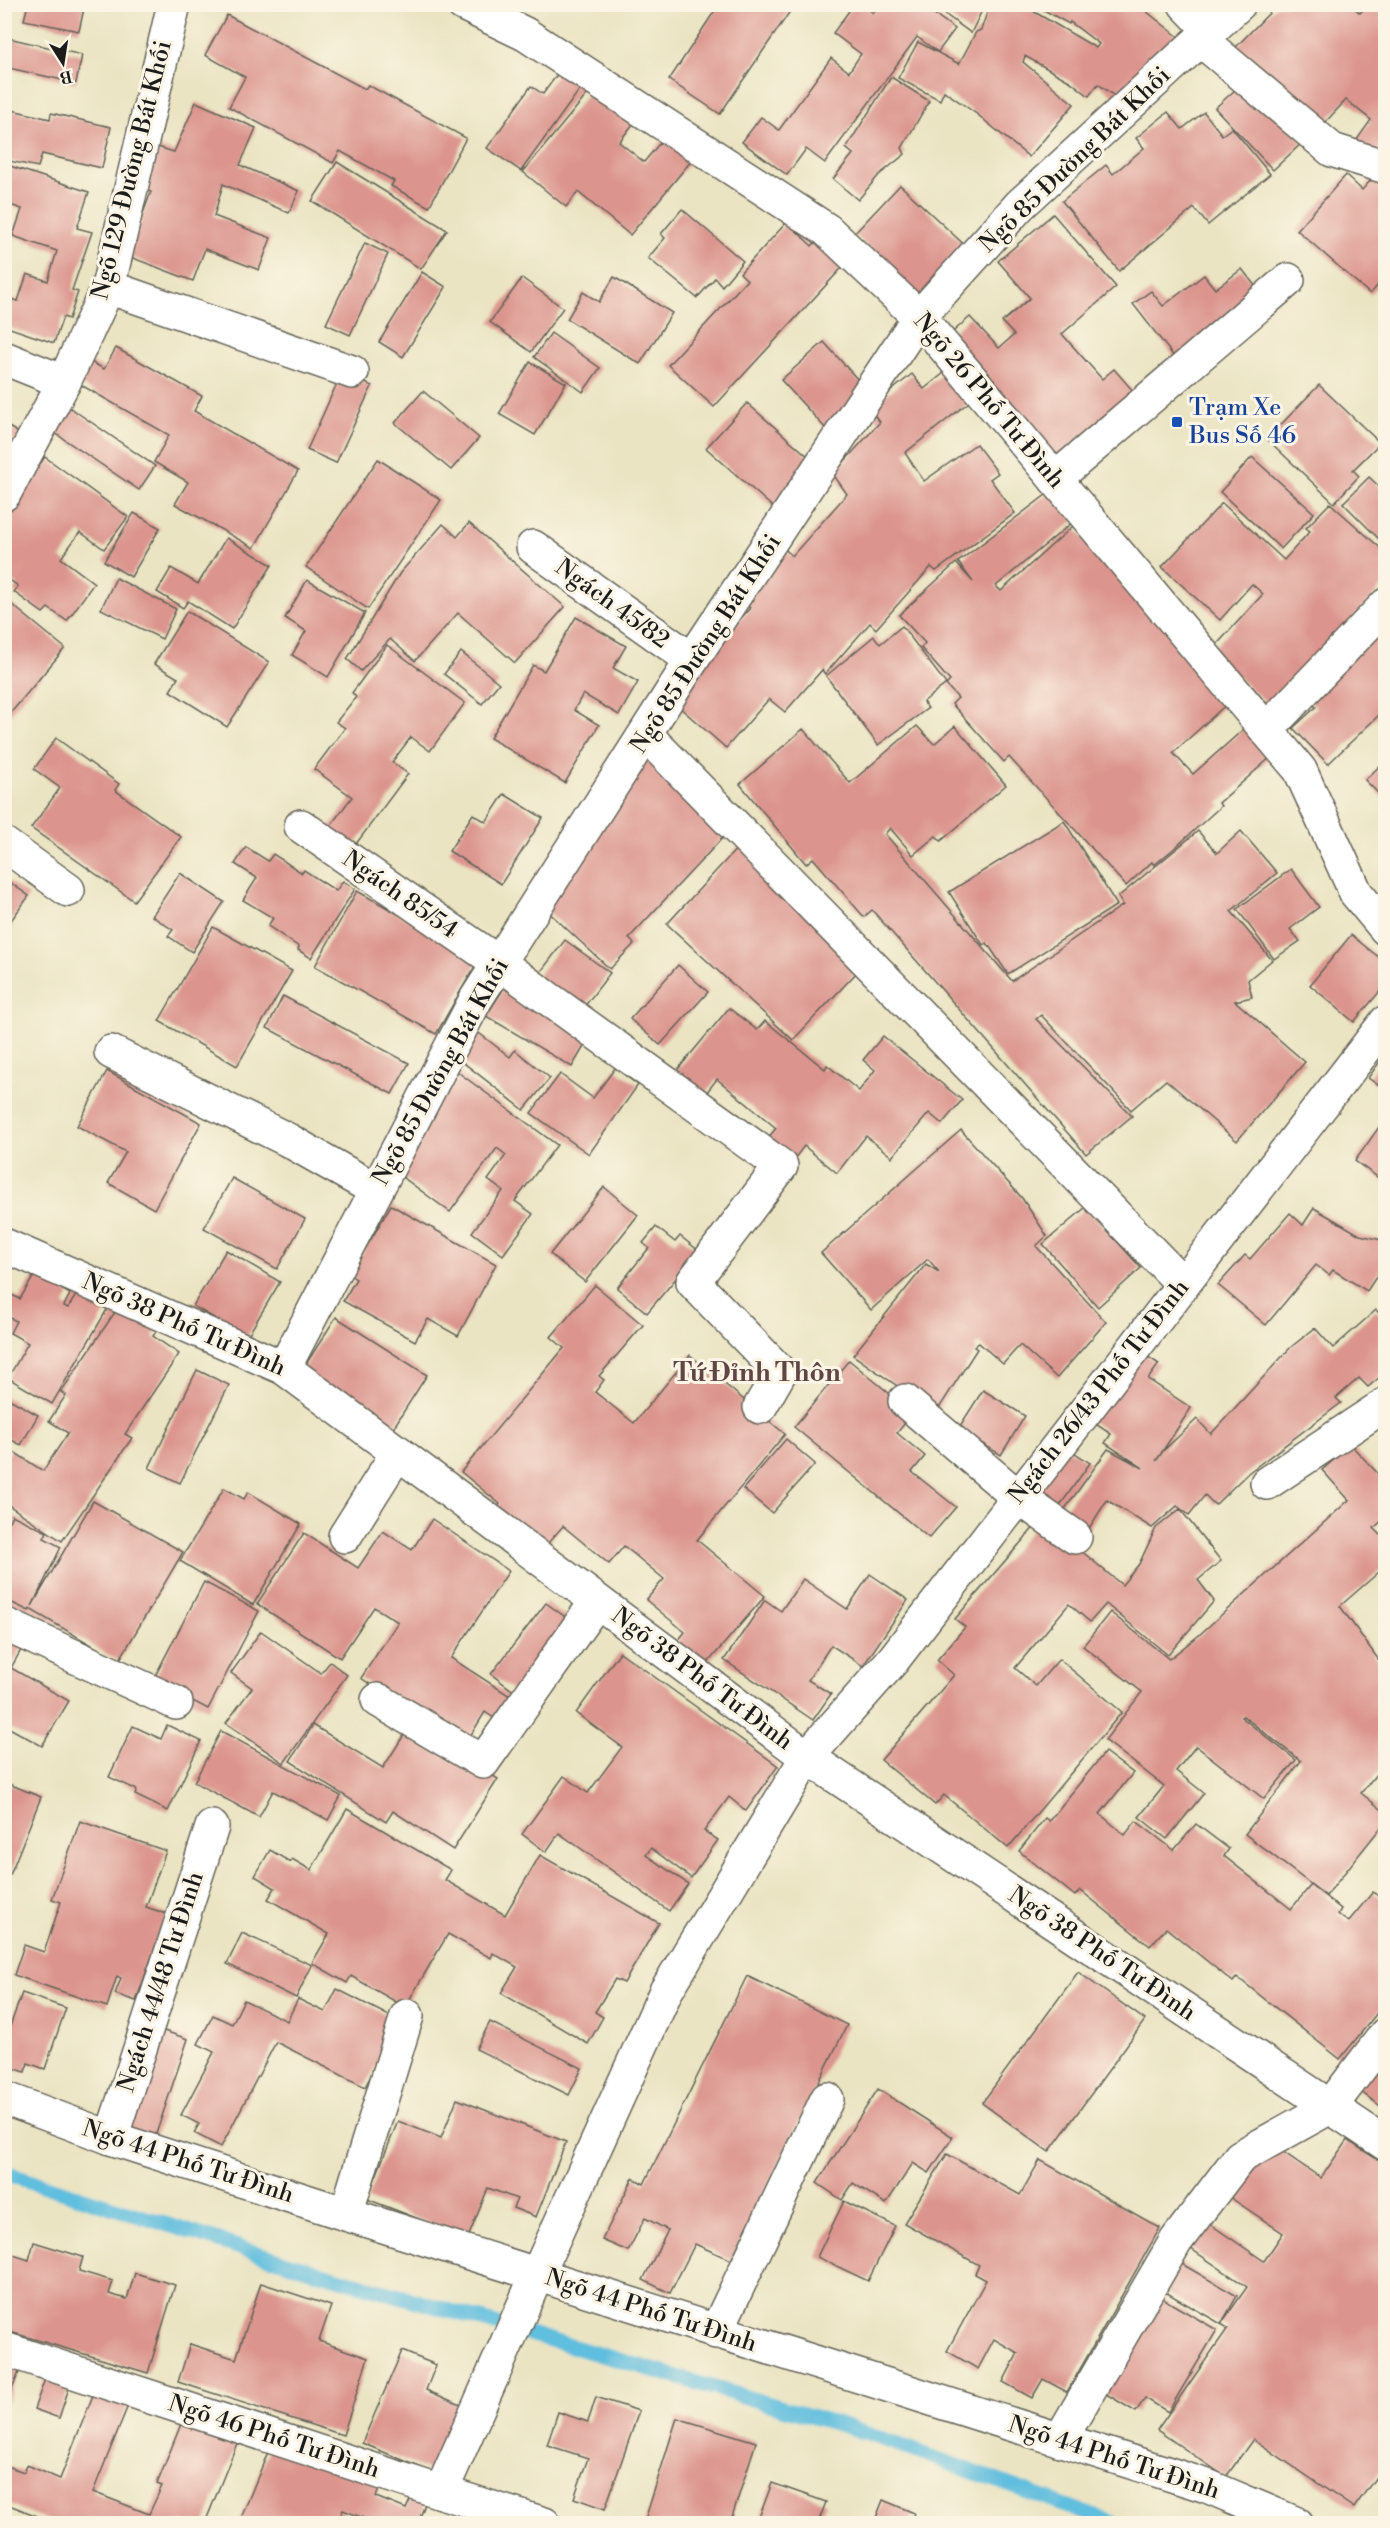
<svg xmlns="http://www.w3.org/2000/svg" width="1390" height="2528" viewBox="0 0 1390 2528" font-family="'Libre Bodoni',serif">
<rect width="100%" height="100%" fill="#fcf5e5"/>
<filter id="ink" filterUnits="userSpaceOnUse"><feTurbulence type="fractalNoise" baseFrequency=".0167" numOctaves="2"/><feDisplacementMap in="SourceGraphic" scale="12" xChannelSelector="R" yChannelSelector="G"/><feConvolveMatrix kernelMatrix="1 2 1 2 8 2 1 2 1" color-interpolation-filters="sRGB"/></filter>
<filter id="wash" filterUnits="userSpaceOnUse"><feTurbulence type="fractalNoise" baseFrequency=".008" numOctaves="4" result="noise"/><feDisplacementMap in="SourceGraphic" scale="24" xChannelSelector="R" yChannelSelector="G"/><feGaussianBlur stdDeviation="1.35" result="paint"/><feColorMatrix in="noise" values="0 0 0 0 0 0 0 0 0 0 0 0 0 0 0 0 0 1.4 0 .05"/><feComposite in="paint" operator="in"/></filter>
<g filter="url(#wash)">
<rect width="100%" height="100%" fill="#eae4c3"/>
<g fill="none" stroke-linecap="round" stroke-linejoin="round">
<path stroke="#60bede" stroke-width="15" d="M4,2173l310,98 541,158 261,95"/>
</g>
<g id="blocks">
<g fill="#db958e">
<path d="M28,4h57l-6,27 -55,-11z"/>
<path d="M709,4h86l-75,110 -51,-34 47,-71z"/>
<path d="M854,4h8l11,9 6,-8h43l33,24 -17,23 -21,-15 -92,126 -19,-14 -19,26 -45,-33 19,-25 18,13 52,-72 18,14 12,-18 -28,-21z"/>
<path d="M931,4h54l-14,29z"/>
<path d="M990,4h31l75,44 3,-4 -29,-22 -1,2 -36,-20h104l43,34 -22,28 -7,-6 -31,40 -22,-16 -9,12 -18,-14 -46,-26 -2,6 51,42 -45,53 -51,-42 -34,-24 -4,9 -42,-22 20,-36 41,22 17,-32 5,-2z"/>
<path d="M1369,4h17v159l-30,-22 15,-21 -25,-20 -28,30 -85,-80 44,-45h74l9,8z"/>
<path d="M227,15l138,74 3,-4 98,53 -37,69 -38,-21 3,-5 -54,-30 -7,12 -104,-56 16,-30 -40,-22z"/>
<path d="M4,37l78,18 -6,28 -72,-16z"/>
<path d="M561,69l22,16 -62,86 -34,-23 44,-62 12,8z"/>
<path d="M891,77l38,24 -27,47 3,6 -26,21 -21,25 -25,-21 20,-25 -7,-6z"/>
<path d="M1246,80l57,62 -30,28 -58,-62z"/>
<path d="M595,85l42,34 -18,23 25,20 24,-29 28,22 -66,80 -52,-43 -12,15 -43,-35z"/>
<path d="M196,102l60,26 -16,37 59,26 -10,22 -66,-29 -9,32 57,22 -12,32 -54,-21 -12,32 -76,-29 22,-28 12,-32 -8,-3 15,-42 16,5z"/>
<path d="M8,109l42,10 1,-6 60,14 -9,41 -60,-14 -4,13 -34,-7v-35z"/>
<path d="M1168,112l14,17 22,-17 18,23 10,-7 38,46 -62,51 -14,-17 -75,63 -57,-70 44,-36 7,9 31,-26 -8,-10z"/>
<path d="M337,162l110,68 -26,39 -109,-68z"/>
<path d="M4,164l85,28 -12,36 15,4 -20,58 6,2 -9,27 -6,-2 -9,26 -50,-17v-29l14,4 9,-27 21,7 9,-30 -44,-15 9,-27 -18,-6z"/>
<path d="M1381,169l5,4v103l-16,18 -73,-64 49,-55 16,15z"/>
<path d="M900,185l72,67 -52,45 -66,-63z"/>
<path d="M682,209l61,52 -21,25 -7,-8 -18,20 -49,-40 17,-20 -4,-4z"/>
<path d="M1053,214l63,73 -54,47 40,45 12,-10 27,31 -83,60 -110,-124 22,-19 29,31 15,-13 -12,-13 28,-24 -32,-37z"/>
<path d="M787,222l25,24 11,-12 27,25 -136,148 -46,-42 79,-85 -7,-7z"/>
<path d="M365,243l23,11 -38,81 -24,-11z"/>
<path d="M1242,269l18,23 -85,66 -42,-54 18,-13 12,15 41,-31 11,14z"/>
<path d="M422,272l24,15 -43,70 -24,-15z"/>
<path d="M614,277l58,36 -32,51 -73,-45 16,-27 16,10z"/>
<path d="M522,278l41,30 -32,44 -41,-30z"/>
<path d="M551,333l49,35 -17,24 -49,-35z"/>
<path d="M824,342l44,49 -42,38 -45,-49z"/>
<path d="M116,348l86,48 -8,15 104,60 -44,77 -79,-44 13,-22 -34,-20 15,-27 -95,-54 13,-21 17,9z"/>
<path d="M530,362l36,21 -31,52 -36,-21z"/>
<path d="M949,369l24,30 -68,54 19,28 52,-37 22,29 -8,6 25,34 -79,58 -5,-4 -55,62 -6,-6 -45,51 -3,-4 -37,42 -16,-13 -43,49 -56,-49 80,-91 -12,-10 45,-51 9,9 55,-62 -14,-20 47,-52 -11,-13 43,-35 12,15z"/>
<path d="M342,372l30,14 -36,77 -29,-13z"/>
<path d="M1319,385l61,58 -27,27 6,6 -25,27 -67,-64z"/>
<path d="M423,391l56,47 -28,32 -56,-47z"/>
<path d="M747,403l70,61 -41,46 -70,-62z"/>
<path d="M66,405l89,61 -16,24 -90,-61z"/>
<path d="M4,424l18,11 -18,20z"/>
<path d="M45,457l83,60 -24,32 -24,-17 -19,26 33,25 -27,38 -19,-13 -5,5 -29,-21 4,-6 -14,-10v-65z"/>
<path d="M1252,457l62,56 -33,36 -61,-57z"/>
<path d="M378,459l63,41 -73,109 -62,-42z"/>
<path d="M1369,477l17,16v53l-43,-43z"/>
<path d="M1055,488l20,32 -79,66 5,5 72,-65 158,174 -58,53 20,21 53,-47 26,29 -53,47 2,3 -44,40 -23,19 -2,-3 -26,24 -117,-129 -5,5 -52,-58 6,-6 -12,-13 4,-4 -29,-33 4,-5 -26,-28 57,-52 17,19 -15,-20z"/>
<path d="M1222,503l62,57 26,-29 -4,-3 24,-25 56,50v29l-113,127 -63,-57 53,-58 -11,-10 -32,36 -58,-53z"/>
<path d="M134,513l26,15 -29,49 -27,-16z"/>
<path d="M469,523l96,84 -50,56 -57,-50 -43,48 -25,-22 -29,32 -14,-12 53,-86 43,-49 14,13z"/>
<path d="M226,538l46,27 -40,64 -44,-28 -5,7 -26,-16 14,-24 27,16z"/>
<path d="M116,578l60,31 -14,30 -61,-30z"/>
<path d="M307,580l58,33 -37,64 -36,-22 14,-24 -21,-13z"/>
<path d="M4,598l61,50 -56,67 -5,-3z"/>
<path d="M187,611l82,51 -42,65 -57,-36 8,-13 -24,-14z"/>
<path d="M1386,614v106l-6,-6 -52,50 -35,-36 23,-21 -13,-13z"/>
<path d="M576,617l50,29 -13,22 25,14 -19,33 -36,-21 -9,16 25,15 -34,58 -75,-45 43,-73 11,6z"/>
<path d="M902,626l44,58 -23,18 5,6 -50,37 -52,-69 48,-40 6,8z"/>
<path d="M387,645l78,58 -35,48 -19,-14 -19,25 16,12 -55,74 -26,-18 25,-33 -38,-28 31,-41 -9,-6 20,-25 -4,-4z"/>
<path d="M461,652l38,31 -17,21 -38,-30z"/>
<path d="M917,726l17,18 21,-18 51,59 -65,56 -5,-5 -23,19 -23,-27 -5,6 127,147 111,-76 -5,-8 80,-66 19,22 24,-22 36,42 -46,38 41,49 -24,20 4,17 -17,4 70,61 -68,79 -71,-61 -35,30 -90,-95 -5,4 96,97 -46,38 -214,-244 -8,7 -51,-59 -7,6 -66,-80 63,-55 47,54z"/>
<path d="M56,738l63,46 -4,6 66,47 -47,64 -103,-73 29,-40 -26,-19z"/>
<path d="M646,759l82,73 -99,106 5,6 -24,25 -68,-63z"/>
<path d="M1386,760v41l-21,-21z"/>
<path d="M504,794l39,24 -42,66 -52,-33 24,-37 13,8z"/>
<path d="M1064,821l53,84 -109,69 -21,-31 -4,2 -34,-53z"/>
<path d="M740,845l120,124 -67,71 -126,-116z"/>
<path d="M246,847l22,14 5,-7 29,19 2,-3 32,21 7,-10 12,8 -44,69 -13,-8 1,-3 -31,-21 5,-8 -30,-18 14,-22 -22,-14z"/>
<path d="M1291,869l28,38 -29,22 10,12 -26,18 -37,-50z"/>
<path d="M180,873l44,29 -32,50 -24,-16 5,-6 -21,-14z"/>
<path d="M4,878l25,18 -25,34z"/>
<path d="M357,891l122,68 -43,75 -121,-68z"/>
<path d="M213,927l79,44 -55,95 -78,-45z"/>
<path d="M1351,935l35,28v21l-32,38 -44,-37z"/>
<path d="M565,940l45,33 -29,38 -45,-33z"/>
<path d="M678,965l30,27 -48,53 -30,-26z"/>
<path d="M504,988l85,50 -17,29 -86,-51z"/>
<path d="M283,996l126,67 -17,31 -125,-66z"/>
<path d="M729,1008l28,22 8,-9 60,48 2,-4 32,26 16,-21 -12,-10 20,-24 79,64 -20,24 -13,-11 -37,44 -26,-21 -29,37 -33,-27 -13,17 -26,-21 11,-14 -59,-49 -14,18 -29,-23z"/>
<path d="M475,1030l35,27 5,-7 35,28 -26,32 -69,-54z"/>
<path d="M1386,1053v37l-18,-12z"/>
<path d="M615,1068l23,17 -49,69 -58,-41 29,-39 33,24z"/>
<path d="M455,1070l102,75 -42,56 18,13 -30,41 -31,-23 31,-41 -15,-11 18,-25 -9,-7 -47,64 -57,-42z"/>
<path d="M107,1071l94,52 -47,86 -46,-26 18,-31 -49,-26z"/>
<path d="M1379,1127l7,5v51l-31,-22z"/>
<path d="M961,1130l61,68 25,38 -11,10 70,76 -49,56 -37,-33 -17,19 -24,-21 -5,4 3,2 -41,64 -83,-58 73,-91 13,8 -11,-13 -57,51 -50,-57z"/>
<path d="M232,1178l73,41 -28,50 -73,-41z"/>
<path d="M604,1187l34,28 -53,67 -35,-28z"/>
<path d="M391,1205l105,59 -38,72 -30,-17 -13,22 -72,-40 13,-22 -6,-4z"/>
<path d="M1086,1207l55,61 -43,39 -55,-63z"/>
<path d="M1314,1208l46,27 26,6v21l-19,29 -34,-21 -4,5 -13,-10 -50,60 -48,-40 27,-30 5,4 40,-46 13,12z"/>
<path d="M656,1227l19,15 5,-6 19,15 -52,62 -30,-25 32,-40 -6,-5z"/>
<path d="M226,1250l54,32 -33,55 -54,-31z"/>
<path d="M35,1274l35,20 -6,12 4,2 15,-24 29,17 -60,103 -44,-26 20,-35 -18,-10 6,-12 -12,-7v-23l16,8z"/>
<path d="M595,1285l48,40 -44,51 5,4 -9,12 39,31 56,-68 95,79 -88,106 68,56 -60,70 -28,-24 8,-10 -39,-32 18,-21 -40,-33 -15,18 -46,-38 -21,24 -48,-39 6,-7 -39,-32 103,-124 -13,-11z"/>
<path d="M119,1306l38,24 -4,6 26,18 -54,80 7,4 -70,103 -58,-39v-48l3,2 4,-6 32,21 25,-38 -19,-12 17,-26 -5,-3z"/>
<path d="M1376,1310l10,10v52l-18,15 -9,-9 -23,20 5,5 -93,70 -33,32 -10,-10 -16,20 -12,-9 -25,22 -45,-28 -19,30 -26,-17 46,-64 35,19 -38,-25 6,-9 -23,-15 48,-70 23,15 -11,15 43,29 -35,53 7,-10 34,-32 14,15 80,-87 24,-19 18,20z"/>
<path d="M336,1317l91,58 -35,55 -91,-58z"/>
<path d="M849,1360l64,53 -16,20 28,23 -13,16 44,35 -27,31 -135,-111z"/>
<path d="M197,1370l32,15 -49,98 -31,-15z"/>
<path d="M983,1390l42,26 -24,39 -43,-26z"/>
<path d="M4,1396l34,19 -17,30 -17,-9z"/>
<path d="M786,1439l29,25 -43,49 -29,-24z"/>
<path d="M1063,1445l27,18 -31,44 -27,-19z"/>
<path d="M1351,1445l35,37v35l-12,11 12,12v26l-46,40 41,57 5,-5v104l-25,31 25,20v8l-60,75 -81,-62 56,-73 -58,-45 -2,1 55,43 -32,39 -68,-53 -20,25 28,22 -37,46 -28,-22 25,-31 -59,-46 37,-48 -59,-46 27,-34 59,47 29,-23 151,-136 -27,-30z"/>
<path d="M224,1488l20,11 4,-7 53,32 -48,81 -73,-44z"/>
<path d="M93,1501l90,51 -64,109 -89,-52 -1,2 -25,-12v-80l5,2 3,-6 35,17 -3,6 17,9 -29,59z"/>
<path d="M1180,1509l41,52 -23,19 16,21 -46,54 -62,-51 -16,18 -21,-18 -54,64 21,18 23,-27 63,53 -114,136 -64,-53 -9,10 -54,-45 73,-85 -17,-15 28,-33 -10,-8 87,-101 80,67 17,-21 17,-36z"/>
<path d="M432,1519l77,52 -58,87 68,44 -15,23 -19,-13 -16,26 -84,-44 -24,-16 37,-56 -24,-15 -34,51 -83,-54 47,-71 54,35 25,-37 29,19z"/>
<path d="M870,1574l38,26 -45,66 -32,-21 -23,35 23,14 -18,26 -89,-60 41,-60 16,11 22,-32 44,30z"/>
<path d="M204,1582l55,29 -51,98 -55,-29z"/>
<path d="M546,1603l29,21 -55,72 -29,-22z"/>
<path d="M4,1629l22,12 -15,27 58,33 -27,45 -38,-21z"/>
<path d="M261,1631l60,42 9,-11 17,13 -63,88 -58,-40 26,-35 -21,-15z"/>
<path d="M620,1652l158,114 -32,45 -17,-14 -25,34 14,9 -27,38 -40,-30 -5,7 42,29 -19,27 -110,-78 -13,19 -24,-18 42,-58 24,17 34,-46 -46,-34z"/>
<path d="M411,1724l87,55 -45,71 -60,-39 -7,11 -96,-61 23,-36 70,43z"/>
<path d="M167,1725l34,16 -33,70 -33,-16 2,-5 -28,-13 24,-51 28,13z"/>
<path d="M221,1731l120,65 -13,24 -55,-29 -14,26 -65,-35z"/>
<path d="M1105,1752l28,21 -33,41 25,21 11,-14 38,29 22,-26 33,25 -5,7 67,53 20,-24 30,24 -3,5 10,8 25,-30 13,10v100l-46,57 -103,-82 -4,5 -67,-54 -16,18 -70,-56 -5,6 -56,-45 26,-33 4,3z"/>
<path d="M4,1782l37,15 -31,78 -6,-2z"/>
<path d="M347,1809l104,61 -6,10 60,35 35,-60 119,68 -35,60 -9,-4 -20,33 8,5 -15,27 -87,-51 16,-26 -24,-14 -2,5 -43,-24 -43,73 -54,-31 -4,7 -35,-20 17,-29 -61,-35 7,-11 -20,-12 15,-26 20,12 2,-3 19,11z"/>
<path d="M80,1821l86,30 -20,56 21,7 -31,87 -21,-7 6,-16 -4,-2 -10,31 -93,-32 10,-30 20,7 17,-50 -9,-3z"/>
<path d="M242,1933l70,32 -16,33 -69,-34z"/>
<path d="M1078,1972l67,48 -96,132 -67,-49z"/>
<path d="M747,1976l100,49 -116,235 -36,-16 -25,49 -27,-13 25,-50 -23,-12 -17,33 -26,-11 31,-62 11,6z"/>
<path d="M337,1989l62,32 -34,66 -89,-45 -55,105 -27,-14 5,-9 -18,-9 33,-63 -16,-8 15,-29 19,9 12,-24 43,21 11,-22 27,13z"/>
<path d="M22,1993l44,15 -21,61 -17,-6 -3,9 -21,-7v-22z"/>
<path d="M490,2022l92,46 -13,27 -93,-46z"/>
<path d="M152,2027l36,12 -34,101 -36,-12z"/>
<path d="M1386,2051v59l-29,-21z"/>
<path d="M878,2089l75,48 -24,36 -16,-10 -27,41 -33,-21 -11,17 -25,-17z"/>
<path d="M457,2099l109,43 -30,75 -23,-9 4,-9 -29,-11 -20,50 -101,-39 31,-78 43,17z"/>
<path d="M1347,2140l31,20 8,-11v314l-32,45 -101,-69 -27,38 -69,-47 71,-102 -7,-4 26,-37 -66,-45 17,-26 66,45 19,-28 -61,-41 48,-49 51,35z"/>
<path d="M947,2154l73,41 20,-35 120,68 -93,164 -24,-13 -11,19 -29,-16 15,-29 -24,-14 -16,30 -31,-18 39,-71 -11,-6 4,-9 -75,-42z"/>
<path d="M844,2201l51,25 -27,55 -51,-24z"/>
<path d="M34,2242l49,15 -4,14 34,10 -4,13 18,5 8,-26 40,12 -27,88 -141,-42 3,-9 -6,-1v-69l25,8z"/>
<path d="M1170,2257l67,39 -16,28 -68,-39z"/>
<path d="M261,2283l70,23 -12,35 49,17 -25,77 -165,-53 12,-38 46,15z"/>
<path d="M1153,2293l64,37 -49,82 -23,-14 -9,14 -35,-21z"/>
<path d="M402,2351l34,14 -10,25 37,16 -29,67 -72,-30z"/>
<path d="M4,2359l18,6 -18,44z"/>
<path d="M49,2368l24,8 -14,42 -25,-9z"/>
<path d="M97,2385l34,13 -38,94 56,22 13,-28 -5,-2 30,-75 55,22 -37,92h-156l1,-2 -46,-18v-38l20,7 3,-7 33,14z"/>
<path d="M596,2397l43,14 -34,98 -31,-11 14,-40 -41,-13 11,-33 30,10z"/>
<path d="M677,2418l79,24 -26,81h-86z"/>
<path d="M270,2447l112,34 -6,16 30,12 8,-18 14,5 -10,27h-53l1,-4 -23,-9 -5,13h-99z"/>
<path d="M772,2483l54,19 -8,21h-61z"/>
<path d="M883,2500l31,13 -4,10h-36z"/>
</g>
</g>
</g>
<g filter="url(#ink)">
<use href="#blocks" fill-opacity="0" stroke="#646256" stroke-width="1.5"/>
<g fill="none" stroke-linecap="round" stroke-linejoin="round">
<g stroke="#646256" stroke-width="36">
<g id="minor">
<path d="M463,4l62,30 302,196 92,87 381,453 56,123 30,36"/>
<path d="M1185,4l26,27"/>
<path d="M1201,40l131,110 54,17"/>
<path d="M108,287l244,85"/>
<path d="M4,358l60,24"/>
<path d="M1055,479l233,-199"/>
<path d="M4,494l60,-112 44,-95 66,-283"/>
<path d="M533,547l159,113"/>
<path d="M1266,730l120,-125"/>
<path d="M646,735l537,549"/>
<path d="M301,826l198,137 282,203 -88,116 87,90 -20,35"/>
<path d="M4,844l64,46"/>
<path d="M111,1052l177,88 88,50"/>
<path d="M4,1245l280,123 523,389 579,387"/>
<path d="M284,1368l192,-369 216,-339 227,-343 101,-112 219,-201"/>
<path d="M905,1401l113,96 57,40"/>
<path d="M1267,1483l119,-79"/>
<path d="M345,1536l53,-84"/>
<path d="M4,1624l172,79"/>
<path d="M378,1700l105,62 114,-161"/>
<path d="M4,2098l107,40 235,76 861,272 90,38"/>
<path d="M111,2138l101,-311"/>
<path d="M346,2214l61,-198"/>
<path d="M716,2332l111,-233"/>
<path d="M4,2349l437,143 103,32"/>
<path d="M1060,2440l116,-199 64,-84 90,-50 56,-73"/>
<path d="M441,2492l96,-217 129,-284 141,-234 86,-97 493,-638"/>
</g>
</g>
<use href="#minor" stroke="#fff" stroke-width="33"/>
</g>
</g>
<rect fill="#1a4fb4" stroke="#fcf5e5" stroke-width="2" x="1171" y="416" width="12" height="12" rx="3"/>
<g text-anchor="middle" dominant-baseline="central" stroke-width="6" stroke-linejoin="round" paint-order="stroke">
<g font-size="24" fill="#1c1c1c" stroke="#fcf5e5">
<text transform="translate(1075 160) rotate(-44)">Ngõ 85 Đường Bát Khối</text>
<text transform="translate(132 170) rotate(-76)">Ngõ 129 Đường Bát Khối</text>
<text transform="translate(989 401) rotate(50)">Ngõ 26 Phố Tư Đình</text>
<text transform="translate(612 604) rotate(36)">Ngách 45/82</text>
<text transform="translate(706 644) rotate(-57)">Ngõ 85 Đường Bát Khối</text>
<text transform="translate(400 895) rotate(35)">Ngách 85/54</text>
<text transform="translate(441 1072) rotate(-61)">Ngõ 85 Đường Bát Khối</text>
<text transform="translate(184 1325) rotate(24)">Ngõ 38 Phố Tư Đình</text>
<text transform="translate(1099 1392) rotate(-52)">Ngách 26/43 Phố Tư Đình</text>
<text transform="translate(702 1679) rotate(37)">Ngõ 38 Phố Tư Đình</text>
<text transform="translate(1102 1954) rotate(34)">Ngõ 38 Phố Tư Đình</text>
<text transform="translate(161 1982) rotate(-72)">Ngách 44/48 Tư Đình</text>
<text transform="translate(188 2162) rotate(18)">Ngõ 44 Phố Tư Đình</text>
<text transform="translate(651 2311) rotate(18)">Ngõ 44 Phố Tư Đình</text>
<text transform="translate(274 2437) rotate(18)">Ngõ 46 Phố Tư Đình</text>
<text transform="translate(1114 2458) rotate(18)">Ngõ 44 Phố Tư Đình</text>
</g>
<g font-size="24" fill="#164399" stroke="#fcf5e5" text-anchor="start">
<text x="1189" y="408">Trạm Xe<tspan x="1189" dy="28">Bus Số 46</tspan></text>
</g>
<g font-size="26" font-weight="bold" fill="#5f4644" stroke="#fcf5e5">
<text x="757" y="1373">Tứ Đỉnh Thôn</text>
</g>
</g>
<rect width="1390" height="2528" fill="none" stroke="#fcf5e5" stroke-width="24"/>
<g transform="translate(63 63) rotate(168)" stroke="#fcf5e5" stroke-width="4.5" paint-order="stroke">
<path d="M0-4.5L10 22L0 15L-10 22Z" fill="#1c1c1c"/>
<text y="-9" font-size="16" font-weight="bold" text-anchor="middle" fill="#1c1c1c">B</text>
</g>
</svg>
